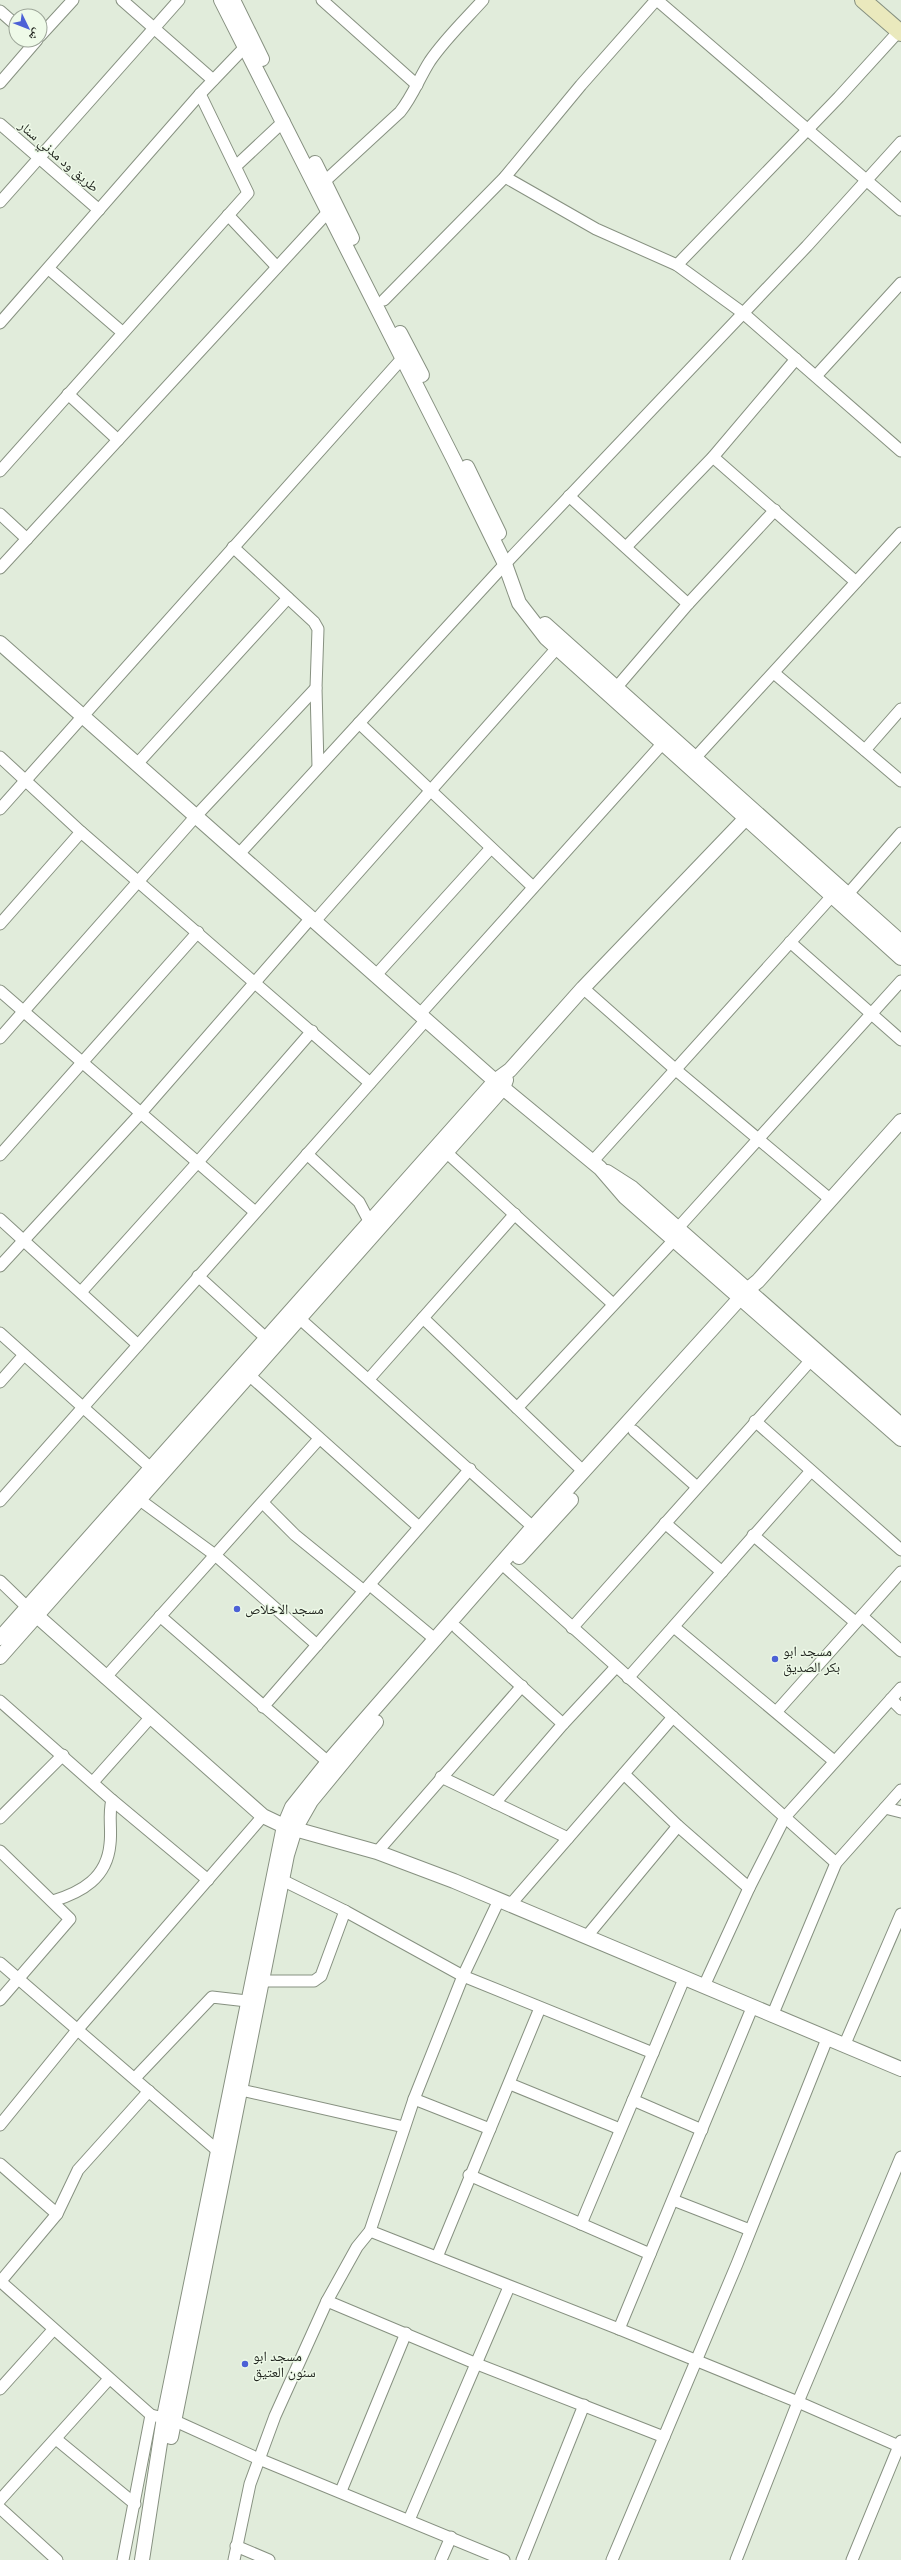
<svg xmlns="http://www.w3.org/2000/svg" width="901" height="2560" viewBox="0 0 901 2560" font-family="'Space Grotesk','Noto Naskh Arabic',sans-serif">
<rect width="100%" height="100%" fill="#e1ecdb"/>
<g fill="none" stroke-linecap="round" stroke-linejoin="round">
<g stroke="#879181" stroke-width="13">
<g id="minor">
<path d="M122,0l91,80"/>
<path d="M322,0l95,85"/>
<path d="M657,0l244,210"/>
<path d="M0,11l16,14"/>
<path d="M40,36l33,-36"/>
<path d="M0,83l37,-43"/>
<path d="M0,124l99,86"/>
<path d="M236,166l48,-45"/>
<path d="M505,177l91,52 81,36 66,48 158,138"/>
<path d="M324,182l76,-70c13,-16 19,-34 30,-51 15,-22 35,-41 53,-61"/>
<path d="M0,202l179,-202"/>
<path d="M228,215l49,52"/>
<path d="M677,265l162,-168 60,-66"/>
<path d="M49,269l73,63"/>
<path d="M384,300l121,-123 76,-92 75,-85"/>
<path d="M0,323l200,-229 45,-47"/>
<path d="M816,376l85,-93"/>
<path d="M68,394l50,46"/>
<path d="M713,457l143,125"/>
<path d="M0,471l248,-278 -48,-99"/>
<path d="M569,496l119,108"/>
<path d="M0,514l27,25"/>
<path d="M233,547l81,75 4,7 -2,59 2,79"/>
<path d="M626,547l87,-90 83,-98"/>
<path d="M0,568l328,-356 7,-4"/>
<path d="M774,673l127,108"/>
<path d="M616,688l72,-84 87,-94"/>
<path d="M359,723l174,164"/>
<path d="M865,750l36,-41"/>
<path d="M0,757l81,75 289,251"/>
<path d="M695,758l206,-225"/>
<path d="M137,764l151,-166"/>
<path d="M0,809l407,-456"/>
<path d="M239,854l266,-290 302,-318 94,-104"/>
<path d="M848,894l53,-61"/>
<path d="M315,921l242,-273"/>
<path d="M0,924l81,-92"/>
<path d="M790,942l111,98"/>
<path d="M376,975l115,-127"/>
<path d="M583,988l93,82 155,130"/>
<path d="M0,991l255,221"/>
<path d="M420,1014l243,-271"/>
<path d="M0,1038l196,-222 120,-128"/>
<path d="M446,1152l167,152"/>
<path d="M307,1154l52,48 10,19"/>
<path d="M0,1155l198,-223"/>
<path d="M592,1162l240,-266"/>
<path d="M0,1219l138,126"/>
<path d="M677,1229l224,-248"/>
<path d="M0,1266l140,-152 171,-196"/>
<path d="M198,1276l69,63"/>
<path d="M81,1292l116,-129 115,-132"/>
<path d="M299,1318l234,209"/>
<path d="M423,1318l161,154"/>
<path d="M0,1333l152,136"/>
<path d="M249,1375l170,152"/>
<path d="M369,1379l146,-165"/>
<path d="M0,1382l24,-27"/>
<path d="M517,1408l157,-168"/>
<path d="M755,1421l146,129"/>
<path d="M634,1431l63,56"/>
<path d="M140,1500l75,55 102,90"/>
<path d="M0,1501l426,-481"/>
<path d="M263,1503l32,32 69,56"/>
<path d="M665,1523l57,49"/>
<path d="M753,1535l102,87"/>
<path d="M502,1564l334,299"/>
<path d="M0,1581l28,27"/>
<path d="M370,1585l66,55"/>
<path d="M160,1616l168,146"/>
<path d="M862,1616l39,35"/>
<path d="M674,1627l160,134"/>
<path d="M457,1628l106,96"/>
<path d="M572,1628l239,-268"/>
<path d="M105,1678l214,-239"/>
<path d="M628,1678l183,-207"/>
<path d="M891,1699l10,10"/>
<path d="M0,1701l112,99 96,80"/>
<path d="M263,1707l207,-238"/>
<path d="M777,1711l124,-139"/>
<path d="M624,1774l54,52 71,62"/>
<path d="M441,1777l127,61"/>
<path d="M93,1782l57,-64"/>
<path d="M495,1803l68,-79 53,-57"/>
<path d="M885,1808l16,4"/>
<path d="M0,1818l63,-63"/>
<path d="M0,1851l70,68 -70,81"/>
<path d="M377,1852l145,-166"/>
<path d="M276,1877l69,34 118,65 190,77"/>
<path d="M53,1901c29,-9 54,-23 57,-57 2,-15 -2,-29 2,-44"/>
<path d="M510,1905l163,-188"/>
<path d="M587,1936l91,-110"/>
<path d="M0,1963l218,188"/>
<path d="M262,1981h52l7,-5 24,-65"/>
<path d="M704,1986l45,-98 36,-71 116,-129"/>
<path d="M772,2016l64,-153 65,-73"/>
<path d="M844,2046l57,-132"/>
<path d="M135,2078l77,-81 35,4"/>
<path d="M510,2084l110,45"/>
<path d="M241,2090l163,37"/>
<path d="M414,2099l76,30"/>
<path d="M633,2100l69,30"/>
<path d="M0,2125l78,-96 185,-213"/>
<path d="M0,2164l57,50"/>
<path d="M469,2175l181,79"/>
<path d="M673,2200l77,30"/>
<path d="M581,2224l103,-245"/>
<path d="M370,2231l249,98 179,73 103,45"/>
<path d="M437,2257l103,-249"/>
<path d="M0,2281l151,134 22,5 86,39 245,101"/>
<path d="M0,2282l57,-68 21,-44 71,-79"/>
<path d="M327,2301l150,63 187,73"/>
<path d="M619,2329l133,-321"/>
<path d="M0,2389l53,-59"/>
<path d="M56,2439l79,65"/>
<path d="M341,2491l65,-158"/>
<path d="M0,2500l109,-121"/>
<path d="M0,2508l57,52"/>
<path d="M409,2520l100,-233"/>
<path d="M236,2546l33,14"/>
<path d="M123,2560l28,-145"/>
<path d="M234,2560l16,-76 25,-68 52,-115 30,-54 13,-16 44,-132 49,-123 36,-76"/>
<path d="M441,2560l10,-23"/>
<path d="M522,2560l62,-155"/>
<path d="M612,2560l125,-296 90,-225"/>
<path d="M736,2560l62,-158 103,-245"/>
<path d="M852,2560l49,-119"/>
</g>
</g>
<g stroke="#879181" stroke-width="16">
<g id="tertiary">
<path d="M221,0l233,460 51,104 14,39 27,35 355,320"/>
<path d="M233,0l29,59"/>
<path d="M315,163l37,75"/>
<path d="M400,333l22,42"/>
<path d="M467,467l32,66"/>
<path d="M545,624l356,318"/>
<path d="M0,643l503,445 97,80 25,29 276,242"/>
<path d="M607,1172l25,16 269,237"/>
<path d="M747,1290l11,-9 143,-160"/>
<path d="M519,1557l52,-57"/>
<path d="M28,1608l235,208 21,10 93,26 77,29 447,188"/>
<path d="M0,1638l495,-557 15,-11 73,-82 163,-170"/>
<path d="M0,1657l503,-569 3,-8"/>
<path d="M171,2437l116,-582 8,-26 16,-28 65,-79"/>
<path d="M142,2560l22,-143 120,-591 8,-19 36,-45 205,-235 208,-230"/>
</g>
</g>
<g stroke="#879181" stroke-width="18">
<path id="secondary" d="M863,0l38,33"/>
</g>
<use href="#minor" stroke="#fff" stroke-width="11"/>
<use href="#tertiary" stroke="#fff" stroke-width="14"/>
<use href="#secondary" stroke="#eae9bd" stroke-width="16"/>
</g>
<g fill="#4c61d6" stroke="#eefae8" stroke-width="1.5">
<circle cx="237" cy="1609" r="4"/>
<circle cx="775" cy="1659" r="4"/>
<circle cx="245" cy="2364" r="4"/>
</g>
<g text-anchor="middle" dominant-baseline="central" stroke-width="3" stroke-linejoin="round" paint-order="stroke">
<g font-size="14" fill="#21251f" stroke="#eefae8">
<text transform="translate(59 156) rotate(41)">طريق ود مدني سنار</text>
</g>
<g font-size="14" fill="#21251f" stroke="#eefae8" text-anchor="start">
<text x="245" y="1609">مسجد الاخلاص</text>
<text x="783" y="1651">مسجد ابو<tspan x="783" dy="16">بكر الصديق</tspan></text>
<text x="253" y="2356">مسجد ابو<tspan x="253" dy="16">سنون العتيق</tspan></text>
</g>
</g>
<g transform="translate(28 28) rotate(133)"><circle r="19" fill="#eefae8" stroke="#9ca598"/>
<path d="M0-3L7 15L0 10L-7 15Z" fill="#4c61d6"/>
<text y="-6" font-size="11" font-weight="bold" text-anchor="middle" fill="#21251f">ش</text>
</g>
</svg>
